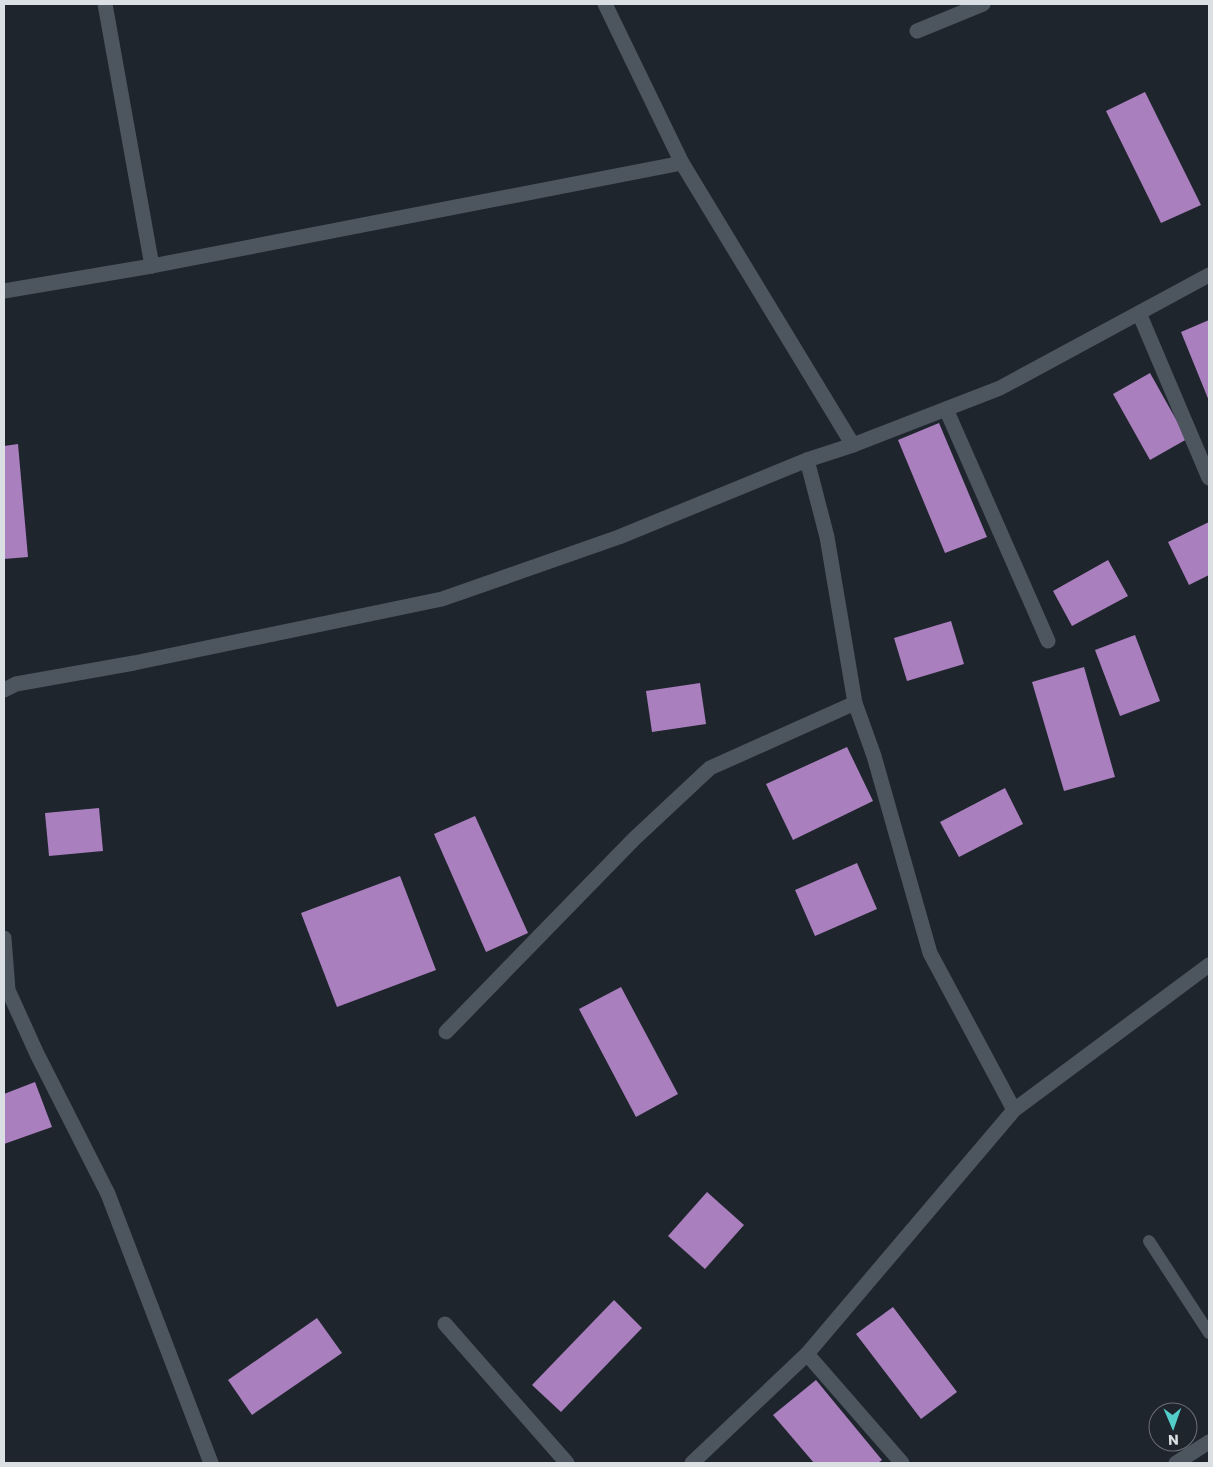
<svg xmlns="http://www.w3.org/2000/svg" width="1213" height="1467" viewBox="0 0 1213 1467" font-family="Poppins,sans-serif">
<rect width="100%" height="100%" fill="#1f252d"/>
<g fill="#aa7fbe">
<path d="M1145,92l56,113 -40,18 -55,-112z"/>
<path d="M1209,320v81l-28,-69z"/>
<path d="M1150,373l37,66 -37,21 -37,-66z"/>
<path d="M939,423l48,114 -42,16 -47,-113z"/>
<path d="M18,444l10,113 -24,2v-113z"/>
<path d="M1209,522v53l-20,10 -21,-43z"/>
<path d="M1108,560l20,36 -56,30 -19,-35z"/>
<path d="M951,621l13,43 -57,17 -13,-43z"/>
<path d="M1135,635l25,66 -40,15 -25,-66z"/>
<path d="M1084,667l31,110 -51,14 -32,-109z"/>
<path d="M700,683l6,41 -54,8 -6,-41z"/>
<path d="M847,747l26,54 -80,39 -27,-56z"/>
<path d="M1005,788l18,36 -64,33 -19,-35z"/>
<path d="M99,808l4,43 -54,5 -4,-43z"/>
<path d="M475,816l53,117 -42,19 -52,-118z"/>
<path d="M857,863l20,46 -62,27 -20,-46z"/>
<path d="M400,876l36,94 -99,37 -36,-94z"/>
<path d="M621,987l57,107 -42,23 -57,-108z"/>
<path d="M35,1082l17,45 -48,17v-50z"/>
<path d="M707,1192l37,33 -39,44 -37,-33z"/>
<path d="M614,1300l28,28 -81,84 -29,-27z"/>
<path d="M893,1307l64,85 -36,27 -65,-85z"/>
<path d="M317,1318l25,35 -90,62 -24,-35z"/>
<path d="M816,1380l66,80 -4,3h-64l-41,-48z"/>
</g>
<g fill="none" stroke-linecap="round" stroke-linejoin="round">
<path stroke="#4d555e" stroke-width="12" d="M1149,1241l60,92"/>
<g stroke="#4d555e" stroke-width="15">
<path d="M105,4l47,262"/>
<path d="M605,4l77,159 171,282"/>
<path d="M917,31l66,-27"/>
<path d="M4,291l148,-25 530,-103"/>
<path d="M1139,313l70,165"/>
<path d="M946,409l102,232"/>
<path d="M807,460l20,77 28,166 19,53 56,197 84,157"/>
<path d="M4,690l12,-6 118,-21 308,-64 177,-62 188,-77 46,-15 147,-57 209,-113"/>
<path d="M4,938l4,52 29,64 71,140 103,269"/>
<path d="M446,1032l188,-193 76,-71 145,-65"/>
<path d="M445,1324l122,139"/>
<path d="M807,1354l95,109"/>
<path d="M692,1463l115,-109 207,-244 195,-145"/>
<path d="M1176,1463l33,-21"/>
</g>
</g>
<rect width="1213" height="1467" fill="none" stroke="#dadfe4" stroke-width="10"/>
<g transform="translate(1173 1427) rotate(178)"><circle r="24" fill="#1f252d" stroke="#6a6f76"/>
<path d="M0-4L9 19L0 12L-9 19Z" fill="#53cdca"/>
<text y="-8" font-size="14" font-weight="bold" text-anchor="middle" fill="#dadfe4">N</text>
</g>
</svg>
